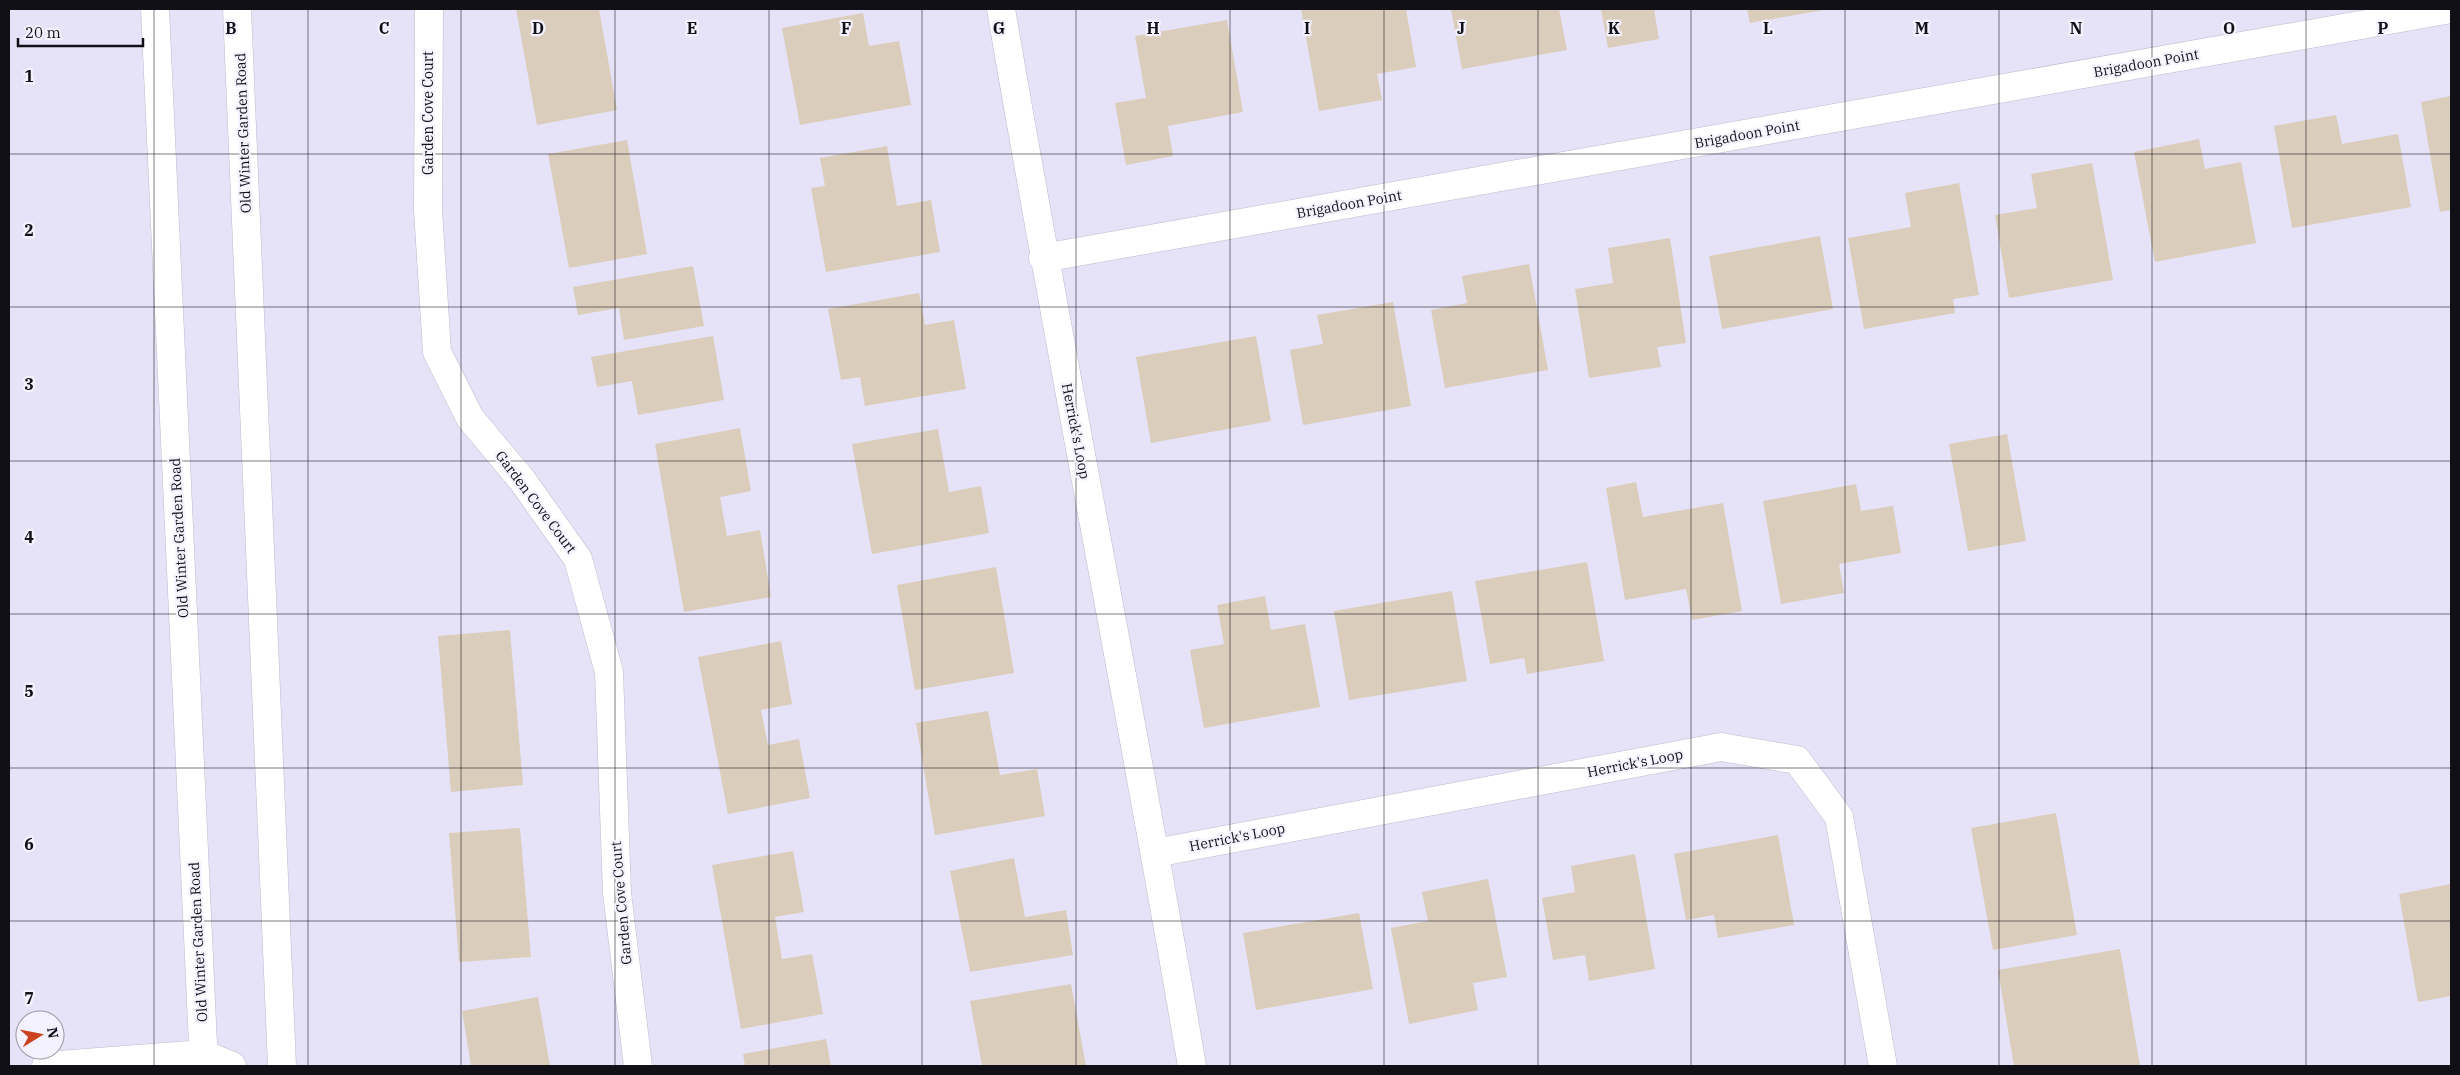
<svg xmlns="http://www.w3.org/2000/svg" width="2460" height="1075" viewBox="0 0 2460 1075" font-family="'IBM Plex Serif',serif">
<rect width="100%" height="100%" fill="#e6e3f8"/>
<g fill="#dbcdbb">
<path d="M516,9h83l18,101 -80,15z"/>
<path d="M1301,9h105l10,58 -39,7 5,26 -63,11z"/>
<path d="M1451,9h108l8,41 -105,19z"/>
<path d="M1601,9h53l5,30 -51,9z"/>
<path d="M1747,9h77v1l-74,13z"/>
<path d="M863,13l6,33 30,-5 12,64 -111,20 -18,-97z"/>
<path d="M1227,20l16,92 -75,14 5,30 -47,9 -11,-62 31,-5 -11,-62z"/>
<path d="M2451,96v114l-11,2 -19,-110z"/>
<path d="M2336,115l6,29 56,-10 13,73 -119,21 -18,-102z"/>
<path d="M2199,139l6,30 36,-7 15,81 -101,19 -21,-110z"/>
<path d="M627,140l20,114 -78,14 -21,-114z"/>
<path d="M887,146l10,60 34,-6 9,52 -114,20 -15,-84 14,-2 -5,-28z"/>
<path d="M2092,163l21,117 -104,18 -14,-83 42,-7 -6,-34z"/>
<path d="M1959,183l20,112 -26,4 2,14 -91,16 -16,-91 63,-11 -6,-34z"/>
<path d="M1820,236l13,73 -111,20 -13,-73z"/>
<path d="M1670,238l16,105 -29,4 4,20 -72,11 -14,-89 38,-6 -5,-35z"/>
<path d="M1529,264l19,106 -103,18 -14,-78 36,-7 -5,-27z"/>
<path d="M693,266l11,60 -80,14 -5,-32 -41,7 -5,-28z"/>
<path d="M919,293l6,32 29,-5 12,69 -101,17 -5,-29 -19,3 -13,-71z"/>
<path d="M1393,302l18,104 -108,19 -13,-75 33,-6 -6,-29z"/>
<path d="M713,336l11,64 -86,15 -6,-34 -35,6 -6,-30z"/>
<path d="M1256,336l15,85 -120,22 -15,-86z"/>
<path d="M740,428l11,63 -31,6 7,39 33,-6 11,67 -87,15 -29,-168z"/>
<path d="M938,429l11,63 32,-6 8,47 -117,21 -20,-110z"/>
<path d="M2007,434l19,107 -58,10 -19,-107z"/>
<path d="M1636,482l7,35 80,-14 19,108 -50,9 -6,-31 -61,11 -19,-112z"/>
<path d="M1856,484l5,27 32,-5 8,47 -62,11 5,29 -63,11 -18,-103z"/>
<path d="M1587,562l17,99 -77,13 -3,-16 -34,6 -15,-83z"/>
<path d="M996,567l18,106 -99,17 -18,-105z"/>
<path d="M1452,591l15,90 -118,19 -15,-89z"/>
<path d="M1265,596l6,34 34,-6 15,83 -116,21 -14,-78 34,-6 -7,-39z"/>
<path d="M510,630l13,155 -72,7 -13,-156z"/>
<path d="M781,641l11,63 -31,6 7,35 31,-6 11,59 -82,16 -30,-157z"/>
<path d="M988,711l12,64 37,-6 8,47 -110,19 -19,-112z"/>
<path d="M2056,813l21,122 -84,15 -22,-122z"/>
<path d="M520,828l11,129 -72,5 -10,-129z"/>
<path d="M1778,835l16,90 -76,13 -4,-23 -28,5 -12,-66z"/>
<path d="M793,851l11,61 -29,5 7,42 30,-5 11,60 -82,15 -29,-164z"/>
<path d="M1635,854l20,115 -66,12 -4,-26 -32,5 -11,-62 33,-6 -4,-26z"/>
<path d="M1014,858l11,59 41,-7 7,45 -103,17 -20,-101z"/>
<path d="M1488,879l19,98 -34,6 5,27 -69,14 -18,-96 37,-7 -6,-29z"/>
<path d="M2451,884v112l-33,6 -19,-108z"/>
<path d="M1359,913l14,76 -117,21 -13,-77z"/>
<path d="M2120,949l20,117h-126l-16,-96z"/>
<path d="M1071,984l15,82h-104l-12,-65z"/>
<path d="M538,997l12,69h-79l-9,-55z"/>
<path d="M826,1039l5,27h-86l-2,-12z"/>
</g>
<g fill="none" stroke-linecap="round" stroke-linejoin="round">
<g stroke="#bdbace" stroke-width="29">
<g id="minor">
<path d="M429,9l-1,201 9,142 33,66 52,62 56,79 31,113 8,221 21,173"/>
<path d="M1001,9c60,353 131,704 191,1057"/>
<path d="M1043,258l1408,-249"/>
<path d="M1155,853l566,-106 76,13 42,57 44,249"/>
<path d="M46,1066l157,-12 29,12"/>
</g>
</g>
<g stroke="#bdbace" stroke-width="29">
<g id="secondary">
<path d="M155,9l49,1057"/>
<path d="M237,9l45,1057"/>
</g>
</g>
<use href="#minor" stroke="#fff" stroke-width="28"/>
<use href="#secondary" stroke="#fff" stroke-width="28"/>
</g>
<path fill="none" stroke="#111016" stroke-width="1" stroke-opacity="0.55" d="M154,9v1057M308,9v1057M461,9v1057M615,9v1057M769,9v1057M922,9v1057M1076,9v1057M1230,9v1057M1384,9v1057M1538,9v1057M1691,9v1057M1845,9v1057M1999,9v1057M2152,9v1057M2306,9v1057M9,154h2442M9,307h2442M9,461h2442M9,614h2442M9,768h2442M9,921h2442"/>
<g text-anchor="middle" dominant-baseline="central" stroke-width="4.5" stroke-linejoin="round" paint-order="stroke">
<g font-size="14" fill="#111016" stroke="#f4f2ff">
<text transform="translate(2146 63) rotate(-10)">Brigadoon Point</text>
<text transform="translate(428 113) rotate(-90)">Garden Cove Court</text>
<text transform="translate(243 133) rotate(-92)">Old Winter Garden Road</text>
<text transform="translate(1747 134) rotate(-10)">Brigadoon Point</text>
<text transform="translate(1349 204) rotate(-10)">Brigadoon Point</text>
<text transform="translate(1076 431) rotate(79)">Herrick's Loop</text>
<text transform="translate(536 502) rotate(53)">Garden Cove Court</text>
<text transform="translate(179 538) rotate(-93)">Old Winter Garden Road</text>
<text transform="translate(1635 763) rotate(-11)">Herrick's Loop</text>
<text transform="translate(1237 837) rotate(-11)">Herrick's Loop</text>
<text transform="translate(621 903) rotate(-95)">Garden Cove Court</text>
<text transform="translate(198 942) rotate(-93)">Old Winter Garden Road</text>
</g>
</g>
<g font-size="16" text-anchor="middle" font-weight="bold" fill="#111016" stroke="#f4f2ff" stroke-width="4.5" stroke-linejoin="round" paint-order="stroke">
<text x="231" y="34">B</text>
<text x="384" y="34">C</text>
<text x="538" y="34">D</text>
<text x="692" y="34">E</text>
<text x="846" y="34">F</text>
<text x="999" y="34">G</text>
<text x="1153" y="34">H</text>
<text x="1307" y="34">I</text>
<text x="1461" y="34">J</text>
<text x="1614" y="34">K</text>
<text x="1768" y="34">L</text>
<text x="1922" y="34">M</text>
<text x="2076" y="34">N</text>
<text x="2229" y="34">O</text>
<text x="2383" y="34">P</text>
<text x="29" y="82">1</text>
<text x="29" y="236">2</text>
<text x="29" y="390">3</text>
<text x="29" y="543">4</text>
<text x="29" y="697">5</text>
<text x="29" y="850">6</text>
<text x="29" y="1004">7</text>
</g>
<rect width="2460" height="1075" fill="none" stroke="#111016" stroke-width="20"/>
<g transform="translate(40 1035) rotate(80)"><circle r="24" fill="#f4f2ff" stroke="#9998a2"/>
<path d="M0-4L9 19L0 12L-9 19Z" fill="#cc421f"/>
<text y="-8" font-size="14" font-weight="bold" text-anchor="middle" fill="#111016">N</text>
</g>
<path d="M18 38v8h125v-8" fill="none" stroke="#111016" stroke-width="2.5"/>
<text x="25" y="38" font-size="15" fill="#111016" stroke="#f4f2ff" stroke-width="4" paint-order="stroke">20 m</text>
</svg>
